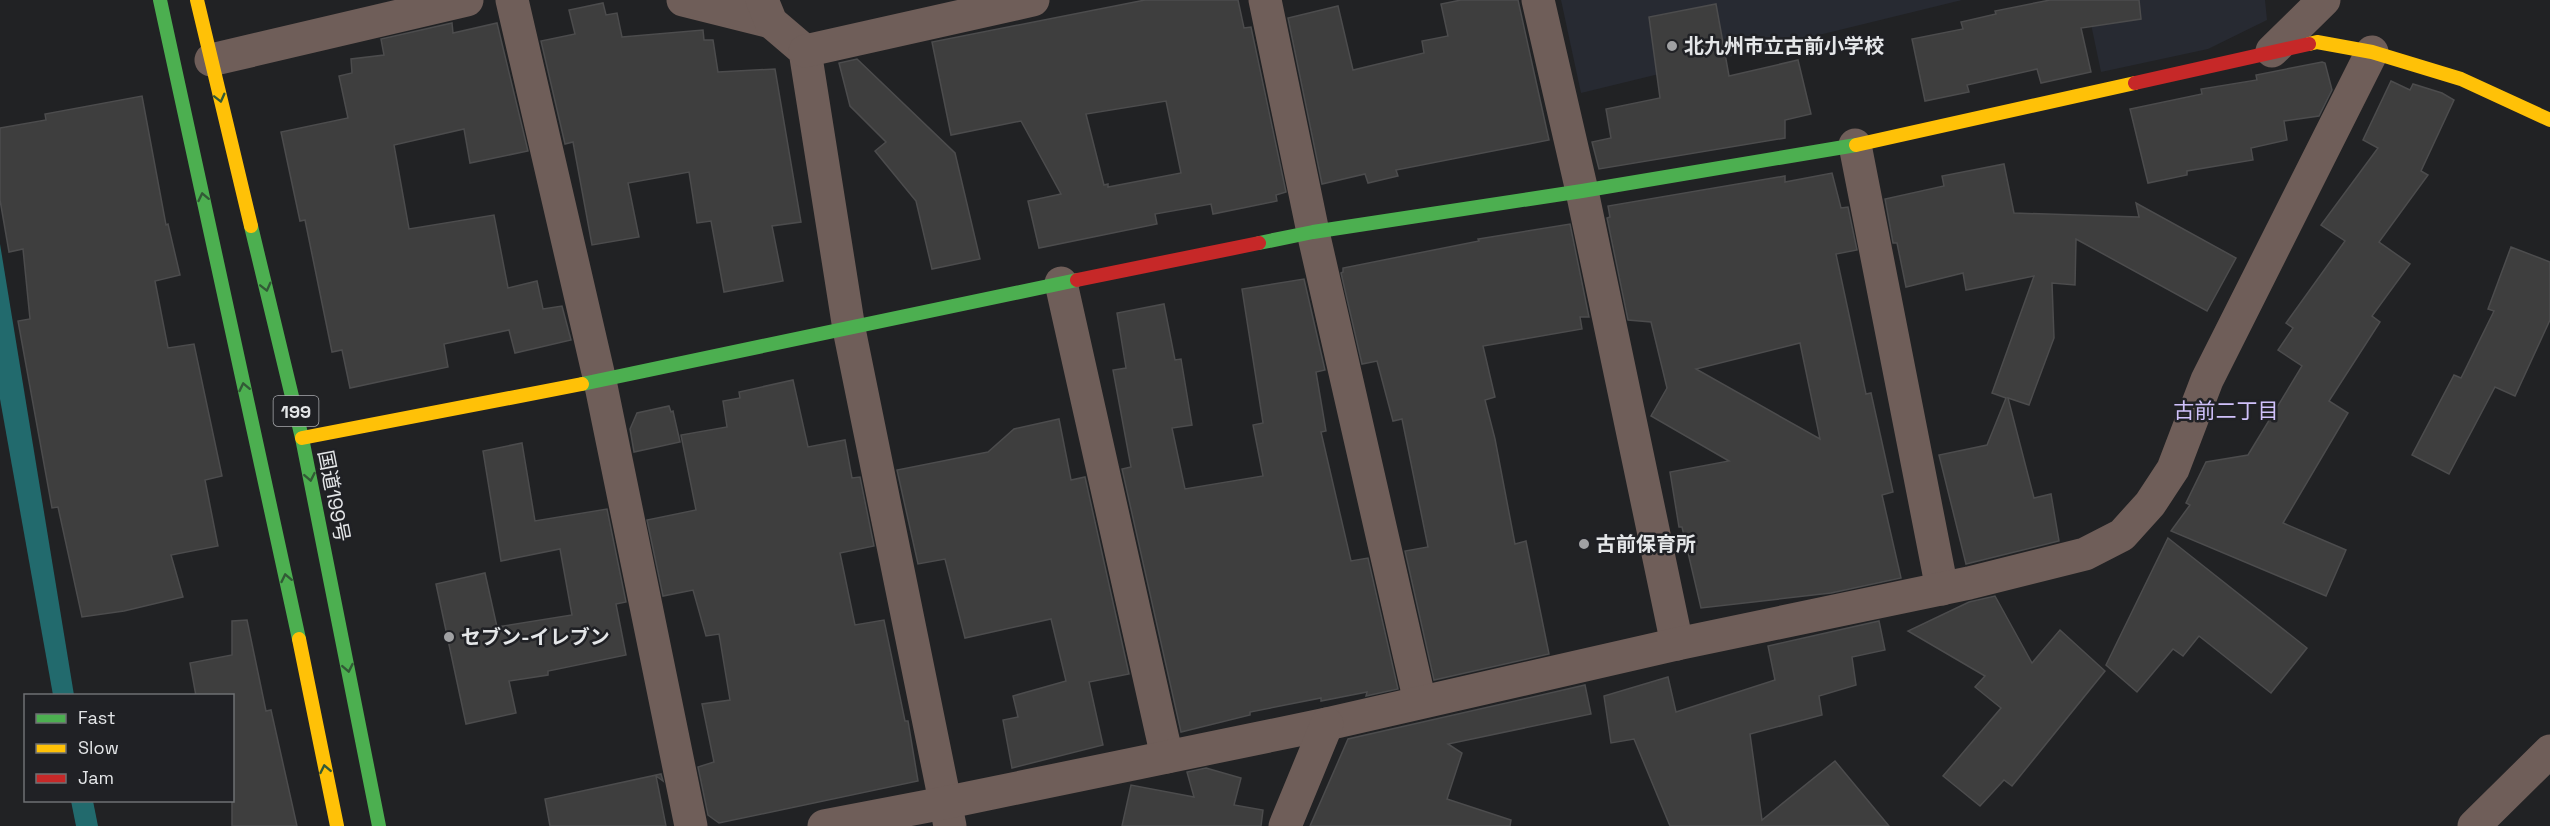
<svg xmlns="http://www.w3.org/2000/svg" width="2550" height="826" viewBox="0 0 2550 826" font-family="'Space Grotesk','Noto Sans JP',sans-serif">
<rect width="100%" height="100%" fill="#212224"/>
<g fill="#272a32">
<path d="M1561,0h401l-381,93z"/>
<path d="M2086,0h179l2,20 -59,29 -107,23z"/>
</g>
<g fill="#226a6d">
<path d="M0,244l74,451h-21l-53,-296z"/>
<path d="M71,801h22l5,25h-22z"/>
</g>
<g fill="#3e3e3e" stroke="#4c4c4d" stroke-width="1.5" fill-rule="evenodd">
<path d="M1145,0h93l6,28 7,-1 35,165 -10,3 1,6 -64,13 -2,-10 -56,10 2,10 -118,24 -11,-47 33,-7 -40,-73 -70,14 -19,-93zM1166,101l15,72 -73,14v-3l-4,1 -18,-71z"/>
<path d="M1461,0h57l31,140 -153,30 2,6 -30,7 -3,-9 -43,10 -34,-166 50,-12 15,64 71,-17 -2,-12 26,-5 -7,-32z"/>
<path d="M2050,0h89l2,19 -60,9 10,44 -50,11 -4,-14 -70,16 2,7 -44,9 -13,-62 51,-10 -2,-7 35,-8 -1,-3z"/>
<path d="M603,3l3,12 11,-2 5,24 81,-7 1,10h9l5,32 57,-3 26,153 -29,4 11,55 -59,11 -13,-71 -14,2 -8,-51 -61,11 11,54 -47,8 -19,-103 -8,2 -24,-103 34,-7 -6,-24z"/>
<path d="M1716,4l13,72 69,-16 13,54 -26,6v18l-186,31 -7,-27 19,-4 -5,-29 54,-11 -11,-81z"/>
<path d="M452,23l1,10 44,-10 31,128 -58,12 -6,-34 -70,16 15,84 85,-14 14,73 29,-7 6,28 19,-3 9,34 -56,13 -6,-23 -65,14 4,23 -98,21 -8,-38 -10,2 -27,-132 -5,1 -19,-89 67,-14 -9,-42 13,-3 -1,-14 33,-4 -3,-16z"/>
<path d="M857,59l98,94 25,106 -48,10 -16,-68 -41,-50 11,-9 -36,-36 -11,-43z"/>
<path d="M2322,62l3,1 7,27 -13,26 -35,5 3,19 -36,8 2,12 -66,11v4l-39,8 -18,-74 72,-15 -1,-5 56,-9 -1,-5z"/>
<path d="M2391,81l19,9 3,-6 29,9 12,7 -33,71 7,4 -49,67 31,22 -38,52 8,6 -51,79 19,12 -65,110 63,27 -20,46 -155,-65 19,-26 -4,-2 20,-41 42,-7 54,-89 -24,-16 15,-22 -7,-5 59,-82 -24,-16 57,-77 -15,-8z"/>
<path d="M142,96l24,129 2,-1 12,51 -25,6 13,67 26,-4 28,132 -17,4 13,66 -47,9 12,42 -59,14 -42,6 -24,-110 -6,1 -34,-187 12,-2 -7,-70 -14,3 -9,-52v-72l46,-8 -1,-6z"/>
<path d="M2004,164l10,49 125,4 -3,-14 100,55 -29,53 -131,-72 -1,46 -23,-2 2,55 -25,67 -21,-7 26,100 17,-4 8,47 -93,23 -27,-109 48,-10 19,-47 -14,-5 42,-117 -68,14 -3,-17 -57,14 -9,-44h-4l-8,-44 59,-13 -2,-10z"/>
<path d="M1832,173l9,35 7,-1 9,43 -21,4 30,140 5,-1 22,99 -11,3 19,83 -70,15 -130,15 -19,-81h-3l-9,-55 59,-11 -78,-45 16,-28 -16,-66 -23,-2 -21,-102 3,-1 -2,-11 177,-30v6zM1800,343l20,96 -124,-70z"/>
<path d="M1570,224l19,93h-9l2,12 -99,17 12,51 -10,3 10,39 20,105 11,-3 23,113 -115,26 -29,-129 23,-4 -26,-128 -9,2 -16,-60 -15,3 -21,-91 2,-1v-4l136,-27 -1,-2z"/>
<path d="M2511,247l39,15v58l-35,76 -20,-9 -46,87 -37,-19 42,-80 7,3 33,-67 -6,-2z"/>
<path d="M1304,279l21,91 -9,2 10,59 -5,1 30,129 17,-3 30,131 -32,7 1,-4 -46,9v-3l-71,14v3l-69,17 -59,-263 9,-2 -18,-97 13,-2 -9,-55 47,-9 11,56 6,-1 11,66 -20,3 13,61 78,-13 -10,-51 10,-2 -21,-134z"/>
<path d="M793,380l15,67 37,-7 7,38 8,-1 14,69 -34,7 15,72 29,-5 21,101h3l10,60 -199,42 -11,-8 -10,-48 16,-5 -12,-58 28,-4 -11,-66 -13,2 -13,-46 -30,6 -16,-76 49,-10 -15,-75 46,-8 -4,-26 17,-3 -1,-6z"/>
<path d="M669,406l2,6 2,-1 7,31 -46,10 -4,-23 7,-16z"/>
<path d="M1059,419l12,61 14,-3 44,197 -40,8 14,63 -91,23 -9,-48 15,-3 -5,-21 53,-15 -15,-62 -86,19 -20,-79 -27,5 -21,-94 91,-18 26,-23z"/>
<path d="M522,443l13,78 72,-12 19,93 -10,2 10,51 -78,16v4l-39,6 7,32 -50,11 -30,-140 49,-11 12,54 75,-12 -12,-66 -59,12 -18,-110z"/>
<path d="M2168,538l139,110 -36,45 -72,-57 -16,20 -10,-7 -36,43 -31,-27z"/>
<path d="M1995,596l37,67 28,-33 45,41 -93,115 -8,-6 -24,26 -37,-30 58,-68 -26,-21 10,-11 -77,-45 61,-29z"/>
<path d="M247,620l19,91 5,-1 26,116h-65v-130h-36l-6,-33 42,-8v-34z"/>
<path d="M1879,621l6,29 -33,7 4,28 -37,11 3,19 -72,19 12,86 73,-59 54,65h-219l-36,-87 -23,4 -7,-47 64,-19 8,35 99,-32 -7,-34z"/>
<path d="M1585,685l6,29 -143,30 14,9 -15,46 64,21 -1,6h-200l38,-87z"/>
<path d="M1206,768l35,10 -7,27 29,5 -2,16h-139l9,-41 63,12 -7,-25z"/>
<path d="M661,774l2,7 -7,-5 10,50h-116l-5,-27z"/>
</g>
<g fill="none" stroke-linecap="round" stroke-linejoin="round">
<g stroke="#6f5e59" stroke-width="33">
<path d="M512,0l88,381 91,445"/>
<path d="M683,0l88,22"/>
<path d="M762,0l9,22 34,29 44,278 101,497"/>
<path d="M1265,0l48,232 107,470"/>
<path d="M1538,0l44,191 95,453"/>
<path d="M805,51l228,-51"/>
<path d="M2272,51l52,-51"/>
<path d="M211,60l256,-60"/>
<path d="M1855,145l87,444"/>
<path d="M1061,283l106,474"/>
<path d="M824,826l120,-23 383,-79 350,-80 292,-61 116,-29 37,-19 28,-31 23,-35 34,-89 165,-328"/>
<path d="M1285,826l42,-102"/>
<path d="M2474,826l76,-75"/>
</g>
<g stroke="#4caf50" stroke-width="14">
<path d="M160,0l139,639"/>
<path d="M251,226l51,212 77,388"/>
<path d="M1259,243l54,-11 269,-41 274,-46"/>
<path d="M582,384l495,-104"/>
</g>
<g stroke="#ffc107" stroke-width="14">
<path d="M197,0l54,226"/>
<path d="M2309,44l8,-2 55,10 89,27 89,41"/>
<path d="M1856,145l279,-62"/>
<path d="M302,438l280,-54"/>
<path d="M299,639l38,187"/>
</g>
<g stroke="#c62828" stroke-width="14">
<path d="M2135,83l174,-39"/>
<path d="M1077,280l182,-37"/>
</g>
</g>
<defs><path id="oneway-chevron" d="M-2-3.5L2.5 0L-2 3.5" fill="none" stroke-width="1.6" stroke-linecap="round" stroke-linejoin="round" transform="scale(1.5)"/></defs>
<g stroke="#325a36">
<use href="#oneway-chevron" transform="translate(220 98) rotate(76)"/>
<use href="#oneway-chevron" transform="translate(203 197) rotate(-102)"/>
<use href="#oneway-chevron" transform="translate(266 287) rotate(76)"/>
<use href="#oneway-chevron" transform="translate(244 387) rotate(-102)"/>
<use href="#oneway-chevron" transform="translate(310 477) rotate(79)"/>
<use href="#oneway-chevron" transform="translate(286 578) rotate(-102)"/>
<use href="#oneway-chevron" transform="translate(348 668) rotate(79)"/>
<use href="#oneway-chevron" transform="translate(325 769) rotate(-101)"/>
</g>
<g fill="#a0a1a3" stroke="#202125" stroke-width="2">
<circle cx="1672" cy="46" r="6"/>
<circle cx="1584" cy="544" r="6"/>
<circle cx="449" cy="637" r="6"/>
</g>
<g text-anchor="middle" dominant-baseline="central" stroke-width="5" stroke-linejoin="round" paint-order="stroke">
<rect fill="#202125" stroke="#a9abae" stroke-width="1.5" x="273.5" y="396" width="45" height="30" rx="4.5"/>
<g font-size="18" font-weight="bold" fill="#e4e6e8">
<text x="296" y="411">199</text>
</g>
<g font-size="20" font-weight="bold" fill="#e4e6e8" stroke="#202125" text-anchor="start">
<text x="1684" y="46">北九州市立古前小学校</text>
<text x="1596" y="544">古前保育所</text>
<text x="461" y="637">セブン-イレブン</text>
</g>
<g font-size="20" fill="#e4e6e8" stroke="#202125">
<text transform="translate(334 496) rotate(79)">国道199号</text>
</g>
<g font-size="21" fill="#d0c1fa" stroke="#202125">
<text x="2226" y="410">古前二丁目</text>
</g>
</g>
<rect x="24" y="694" width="210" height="108" fill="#202125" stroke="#6e7073" stroke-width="1.5"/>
<rect x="36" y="714" width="30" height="9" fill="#4caf50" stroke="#6e7073" stroke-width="1.5"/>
<text x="78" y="724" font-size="18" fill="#e4e6e8">Fast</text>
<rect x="36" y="744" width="30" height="9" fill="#ffc107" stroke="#6e7073" stroke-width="1.5"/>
<text x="78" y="754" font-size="18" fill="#e4e6e8">Slow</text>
<rect x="36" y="774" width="30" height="9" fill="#c62828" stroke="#6e7073" stroke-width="1.5"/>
<text x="78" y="784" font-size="18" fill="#e4e6e8">Jam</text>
</svg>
